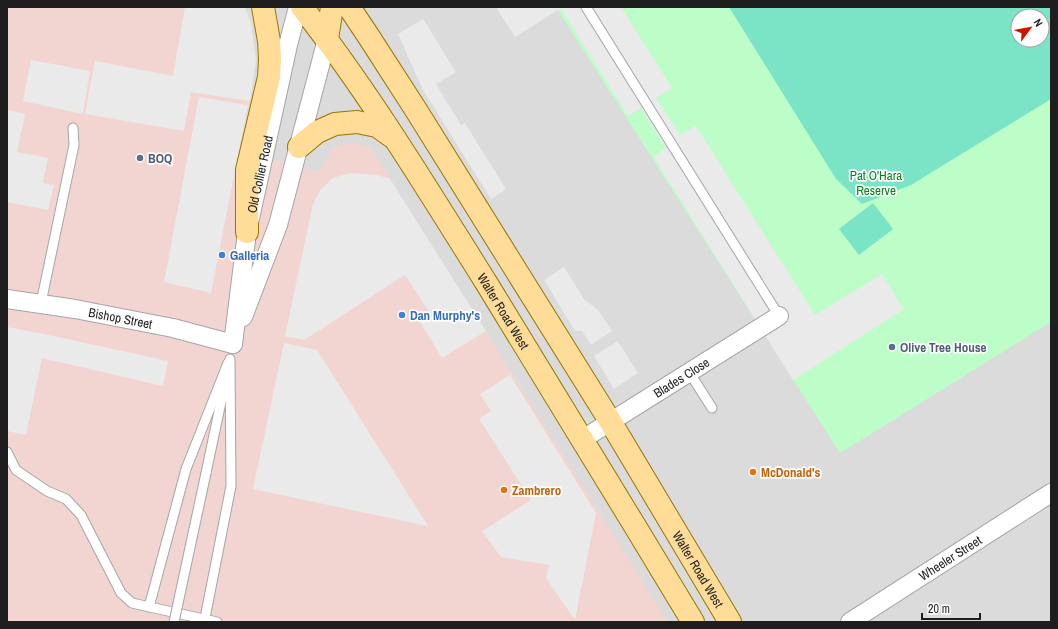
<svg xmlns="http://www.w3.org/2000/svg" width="1058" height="629" viewBox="0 0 1058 629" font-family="'Archivo Narrow',sans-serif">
<rect width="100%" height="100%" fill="#f0ede3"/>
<path fill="#dcdbdb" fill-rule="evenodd" d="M7,7h1044v615h-1044zM1018,16h24v24h-24z"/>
<path fill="#f2d5d1" d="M7,7h238l6,17 5,37 -6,40 -11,49 80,22 14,-24 19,-6 19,6 297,474h-661z"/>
<path fill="#bdfdc8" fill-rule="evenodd" d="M556,7h495v315l-211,131zM1018,16h24v24h-24z"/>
<g fill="#7be4c6" fill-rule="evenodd">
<path d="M729,7h322v92l-140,86 -49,19 -26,-25zM1018,16h24v24h-24z"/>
<path d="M873,203l20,26 -34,26 -20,-26z"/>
</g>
<g fill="#eaeaea">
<path d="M185,7h60l6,17 5,37 -6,40 -59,-9 -7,39 -99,-17 10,-53 78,15z"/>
<path d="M496,7h125l51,81 -16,10 24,37 16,-9 119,189 67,-41 22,35 -111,71 -139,-223 12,-9 -25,-40 -13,8 -67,-108 -46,29z"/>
<path d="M423,19l33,53 -20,12 25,41 4,-2 41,66 -15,10 -68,-109 -25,-56z"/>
<path d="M31,60l59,11 -7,43 -60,-13z"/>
<path d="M199,97l49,8 -37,188 -47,-11z"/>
<path d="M7,110l18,4 -8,38 31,6 -5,25 11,2 -6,25 -41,-8z"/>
<path d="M350,173l27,2 13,4 96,152 -44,27 -22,-36 11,-7 -26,-40 -101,65 -19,-4 28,-132 7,-14 13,-12z"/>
<path d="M564,267l20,32 14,11 14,21 -21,14 -9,-14h-7l-31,-51z"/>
<path d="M7,327l37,7 124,27 -5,25 -121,-28 -16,77 -19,-4z"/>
<path d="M618,341l20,32 -24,16 -20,-33z"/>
<path d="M284,343l33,7 111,176 -175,-37z"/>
<path d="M510,375l86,138 -21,107 -29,-42 3,-13 -48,-8 -19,-26 49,-31 -52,-81 12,-8 -11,-17z"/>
</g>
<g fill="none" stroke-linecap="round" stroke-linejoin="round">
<g stroke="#a5a5a5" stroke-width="11">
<g id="service">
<path d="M586,7l193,309"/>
<path d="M41,303l33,-158 -1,-17"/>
<path d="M689,372l23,36"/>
<path d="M7,452l9,18 31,21 19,8 15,16 40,78 11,10 85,19"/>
<path d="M206,473l19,-90"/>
<path d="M149,607l37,-138 42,-106"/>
<path d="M205,618l26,-132 -1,-127"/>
</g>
</g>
<g stroke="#a5a5a5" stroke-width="20">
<g id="minor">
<path id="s1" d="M7,299l68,10 98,19 60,16"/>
<path d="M243,317l35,-92 49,-186"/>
<path id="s2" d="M233,344l14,-112 41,-187 10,-38"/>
<path id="s3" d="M583,439l196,-123"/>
<path id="s4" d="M850,622l201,-129"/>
</g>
</g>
<g stroke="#987400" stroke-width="24">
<g id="primary">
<path id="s5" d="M302,7c68,87 126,183 185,277 69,113 138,225 206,338"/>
<path id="s6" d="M349,7l20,30 47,73 194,311 120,201"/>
<path d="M327,39l5,-32"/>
<path d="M299,147l18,-15 18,-8 22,-2 20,4 14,10"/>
<path d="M247,232v-62l22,-93 1,-18 -1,-18 -6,-34"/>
</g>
</g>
<use href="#service" stroke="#fff" stroke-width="9"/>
<use href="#minor" stroke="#fff" stroke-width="18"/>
<use href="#primary" stroke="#fd9" stroke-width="22"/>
<g stroke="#a5a5a5" stroke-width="11" stroke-linecap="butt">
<path id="service-bridge" d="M174,622l32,-149"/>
</g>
<use href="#service-bridge" stroke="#fff" stroke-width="9"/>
</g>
<g fill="#5c6f8a" stroke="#fff" stroke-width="1.5">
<circle cx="140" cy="158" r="4"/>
<circle cx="892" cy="347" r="4"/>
</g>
<g fill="#3f7fe0" stroke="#fff" stroke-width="1.5">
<circle cx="222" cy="255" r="4"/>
<circle cx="402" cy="315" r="4"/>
</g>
<g fill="#e8710a" stroke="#fff" stroke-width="1.5">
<circle cx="753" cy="472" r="4"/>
<circle cx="504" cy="490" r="4"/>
</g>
<g text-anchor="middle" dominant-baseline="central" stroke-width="3.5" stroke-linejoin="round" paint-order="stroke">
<g font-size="13" font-weight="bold" fill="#4e5e75" stroke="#fff" text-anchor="start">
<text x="148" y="158">BOQ</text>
<text x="900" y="347">Olive Tree House</text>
</g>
<g font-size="13" fill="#1e1e1e" stroke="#fff">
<text stroke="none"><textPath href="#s2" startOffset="172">Old Collier Road</textPath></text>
<text stroke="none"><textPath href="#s5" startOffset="365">Walter Road West</textPath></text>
<text stroke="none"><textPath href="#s1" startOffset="115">Bishop Street</textPath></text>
<text stroke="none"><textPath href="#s3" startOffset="116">Blades Close</textPath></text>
<text stroke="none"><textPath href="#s4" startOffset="119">Wheeler Street</textPath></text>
<text stroke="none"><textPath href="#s6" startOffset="662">Walter Road West</textPath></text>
</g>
<g font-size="13" fill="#04841b" stroke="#fff">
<text x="876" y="175">Pat O'Hara<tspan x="876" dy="15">Reserve</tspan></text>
</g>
<g font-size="13" font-weight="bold" fill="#366cbe" stroke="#fff" text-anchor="start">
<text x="230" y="255">Galleria</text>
<text x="410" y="315">Dan Murphy's</text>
</g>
<g font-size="13" font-weight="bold" fill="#c56008" stroke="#fff" text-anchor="start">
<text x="761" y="472">McDonald's</text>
<text x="512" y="490">Zambrero</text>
</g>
</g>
<rect width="1058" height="629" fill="none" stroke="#1e1e1e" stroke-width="16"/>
<g transform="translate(1030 28) rotate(58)"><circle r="19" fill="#ffffff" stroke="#a5a5a5"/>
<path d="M0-3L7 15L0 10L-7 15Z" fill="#cc1400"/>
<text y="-6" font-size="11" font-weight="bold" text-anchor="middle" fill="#1e1e1e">N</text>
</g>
<path d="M922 613v6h58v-6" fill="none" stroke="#1e1e1e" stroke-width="2"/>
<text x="928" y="613" font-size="12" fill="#1e1e1e" stroke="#ffffff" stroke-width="3" paint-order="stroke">20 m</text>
</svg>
